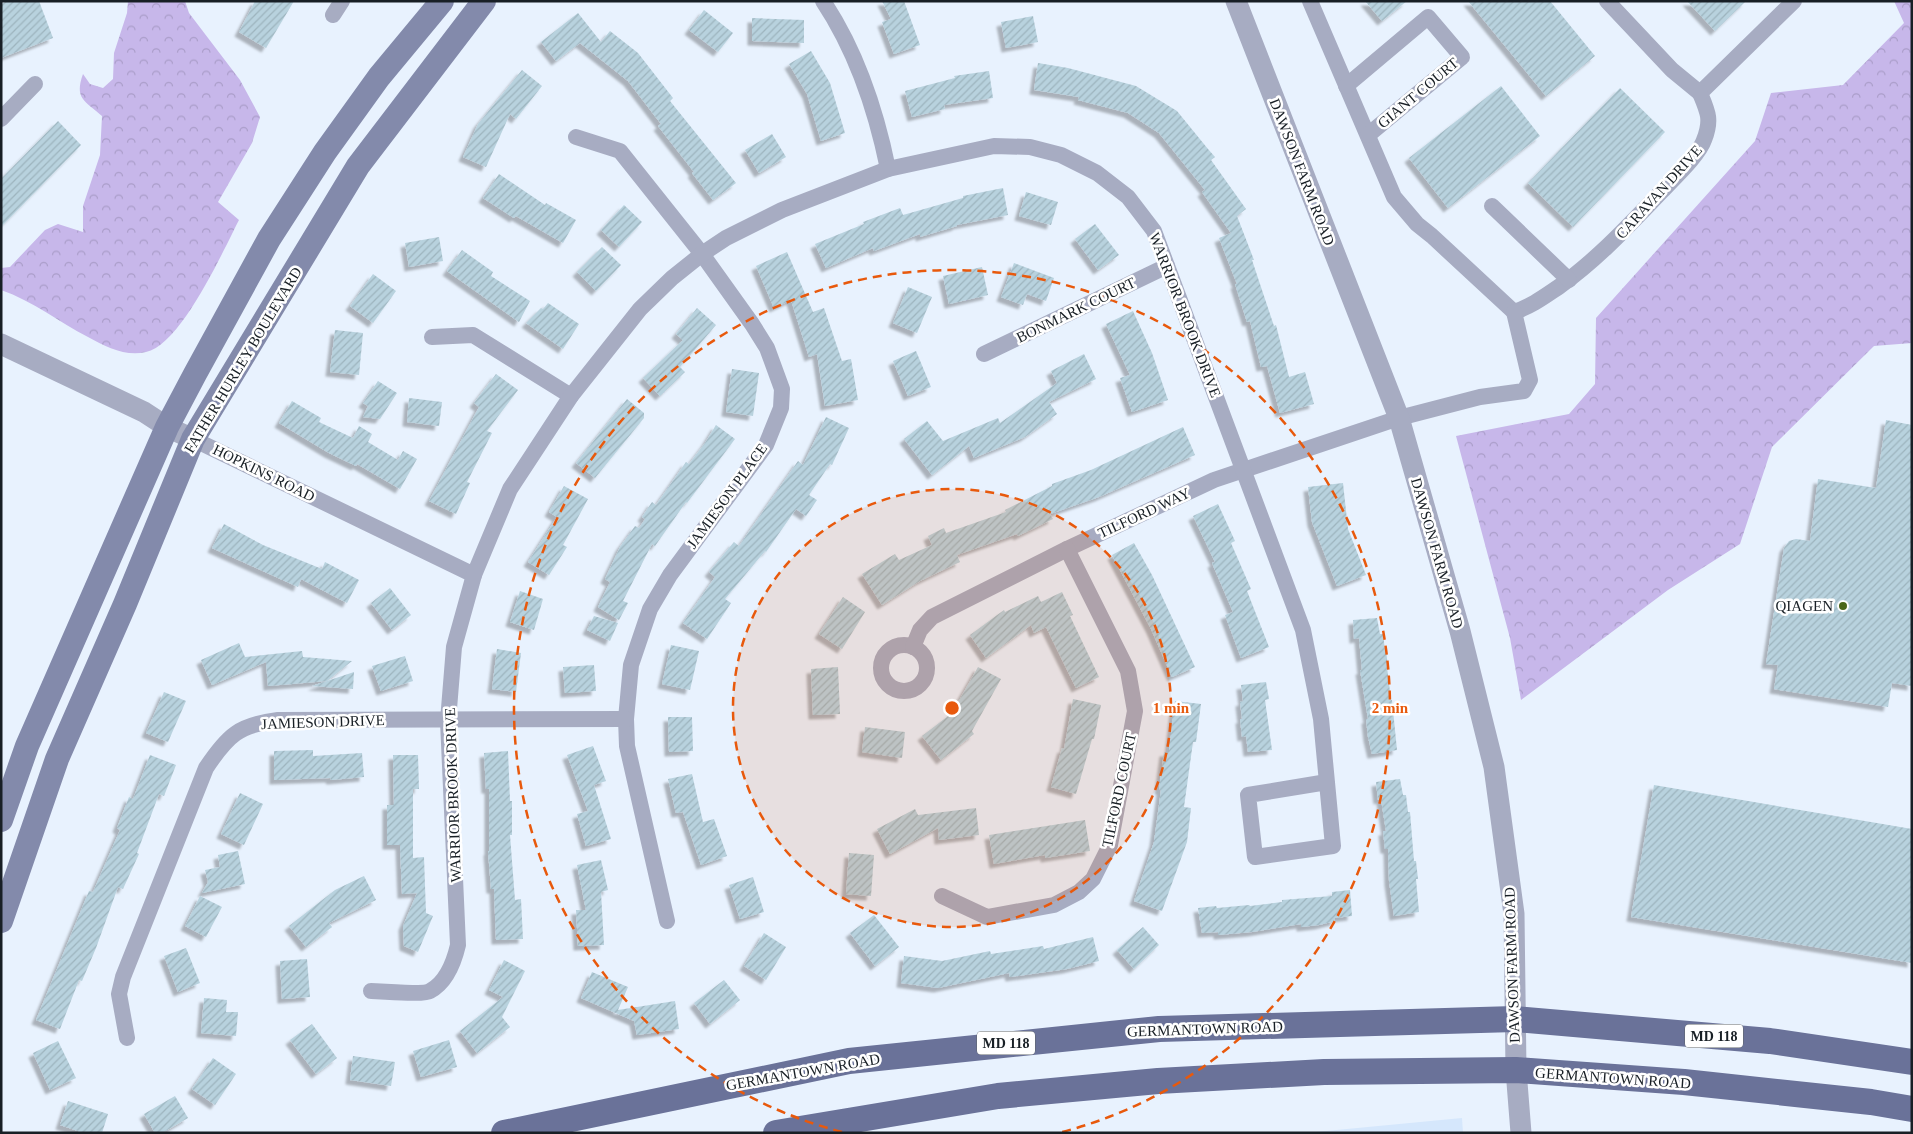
<svg xmlns="http://www.w3.org/2000/svg" width="1913" height="1134" viewBox="0 0 1913 1134" font-family="'Times New Roman',serif">
<defs>
<pattern id="forest-crowns" width="20" height="18" patternUnits="userSpaceOnUse" patternTransform="scale(1.25)"><rect width="20" height="18" fill="#c7b7ea"/><path d="M2 6a3 3 0 1 1 6 0M12 15a3 3 0 1 1 6 0" fill="none" stroke="#aa9dc9"/></pattern>
<pattern id="building-hatch" width="6" height="6" patternUnits="userSpaceOnUse" patternTransform="scale(1.25)"><rect width="6" height="6" fill="#b8d2de"/><path d="M-1 1l2-2M0 6l6-6M5 7l2-2" fill="none" stroke="#9db4be"/></pattern>
<filter id="shadow"><feDropShadow dx="-4.5" dy="4.5" stdDeviation="1" flood-color="#0004"/></filter>
</defs>
<rect width="100%" height="100%" fill="#e8f2fe"/>
<path fill="#d5e7fc" d="M1462,1118l1,15h-158z"/>
<g fill="url(#forest-crowns)">
<path d="M128,1h57l4,12 51,67 20,37 -8,26 -34,59 21,18c-16,31 -58,125 -93,132 -20,5 -40,-5 -58,-15 -29,-15 -55,-36 -87,-47v-22l9,-1 35,-37 13,-6 25,8v-26l17,-51 2,-39c-17,-15 -28,-17 -19,-42l7,10 13,4 10,-9 1,-26 13,-40z"/>
<path d="M1894,1h18v342l-38,3 -102,101 -32,97 -72,46 -147,110 -11,-62 -54,-202 113,-22 26,-30 1,-66 159,-177 16,-48 72,-8 61,-62z"/>
</g>
<g fill="url(#building-hatch)" filter="url(#shadow)">
<path d="M7,1h32l14,37 -52,20v-54z"/>
<path d="M255,1h39l-28,47 -27,-16z"/>
<path d="M882,1h22l16,44 -26,9 -12,-32 9,-3z"/>
<path d="M1365,1h42l-25,20z"/>
<path d="M1468,1h82l45,55 -49,40z"/>
<path d="M1687,1h59l-31,30z"/>
<path d="M704,10l29,23 -15,19 -29,-22z"/>
<path d="M578,13l23,29 9,-11 28,22 35,45 -3,3 66,82 -23,17 -21,-27 2,-1 -36,-46 3,-2 -33,-43 -48,-38 -24,18 -15,-19z"/>
<path d="M1033,16l5,26 -32,6 -5,-26z"/>
<path d="M752,18l52,2v23l-52,-2z"/>
<path d="M811,51l19,32 15,50 -24,8 -14,-47 -18,-30z"/>
<path d="M1038,63l30,5 68,18 41,25 31,38 7,8 -4,3 35,49 -9,7 17,44h-2l22,66 2,-1 13,52 16,-5 9,32 -34,9 -13,-47 -6,1 -11,-46 -3,1 -12,-38h2l-18,-46 12,-5 -29,-41 3,-2 -46,-57 -31,-20 -50,-13 1,-3 -45,-7z"/>
<path d="M522,70l20,16 -26,33 -6,-5 -24,53 -23,-10 15,-33z"/>
<path d="M989,71l4,27 -49,7 1,4 -33,8 -7,-26 50,-13 -1,-2z"/>
<path d="M1501,86l39,50 -92,72 -39,-50z"/>
<path d="M1620,88l45,44 -92,95 -45,-44z"/>
<path d="M58,121l23,24 -80,82v-48z"/>
<path d="M772,134l14,23 -27,16 -14,-23z"/>
<path d="M499,174l46,31 1,-2 30,17 -13,23 -47,-27 -2,2 -31,-20z"/>
<path d="M1003,188l5,27 -51,10v1l-37,11v-3l-46,17 -1,-3 -47,20 -11,-24 49,-20 -1,-2 37,-14 3,7 60,-17v-2z"/>
<path d="M1026,192l32,10 -7,23 -32,-9z"/>
<path d="M624,205l18,17 -23,25 -18,-17z"/>
<path d="M1095,224l24,31 -21,15 -23,-31z"/>
<path d="M439,237l4,24 -34,6 -4,-24z"/>
<path d="M602,247l19,18 -25,26 -19,-19z"/>
<path d="M462,250l31,22 -2,4 39,25 -11,21 -72,-51z"/>
<path d="M787,252l26,60 11,-4 18,53 9,-2 7,41 -33,6 -8,-52 -8,3 -18,-57 -17,8 -18,-42z"/>
<path d="M1014,263l40,15 -8,23 -19,-7 -4,11 -22,-8z"/>
<path d="M982,267l6,28 -39,9 -6,-28z"/>
<path d="M373,274l23,17 -23,32 -23,-17z"/>
<path d="M908,287l24,10 -15,36 -24,-10z"/>
<path d="M548,303l31,21 -16,25 -37,-26 15,-15 2,1z"/>
<path d="M697,308l19,17 -36,42 5,5 -25,24 -17,-18 40,-38 -7,-6z"/>
<path d="M1133,311l19,42 16,47 -36,12 -12,-34 10,-3 -24,-51z"/>
<path d="M335,330l28,3 -4,42 -29,-3z"/>
<path d="M916,351l15,36 -23,9 -15,-35z"/>
<path d="M1084,354l12,25 -47,23 8,12 -32,23 -51,21 -5,-12 -37,29 -28,-36 23,-18 16,20 55,-23 2,5 57,-40 -6,-12z"/>
<path d="M732,369l27,4 -6,43 -27,-4z"/>
<path d="M496,374l22,16 -31,41 5,2 -25,49 3,1 -14,31 -27,-13 50,-94 -5,-4z"/>
<path d="M378,381l19,12 -17,26 -17,-2 5,-11 -5,-3z"/>
<path d="M409,398l33,4 -3,24 -32,-4z"/>
<path d="M627,399l17,14v5l-49,60 -19,-15z"/>
<path d="M292,401l29,17 -2,4 34,16 6,-12 13,8 -4,8 30,18 5,-9 14,8 -17,30 -43,-25 -1,2 -27,-13 -50,-30z"/>
<path d="M826,417l23,11 -17,37 -2,-1 -21,31 8,5 -11,16 -10,-7 -30,43 -1,-1 -40,48 6,4 -24,36 -24,-16 32,-46 -6,-5 25,-30 5,4 59,-85 5,4z"/>
<path d="M1886,420l26,5v261l-20,-3 -4,24 -114,-18 4,-24 -12,-1 18,-116 5,-7 7,-2 14,2 8,-62 58,9z"/>
<path d="M716,425l19,14 -48,64 -1,-1 -31,44 -3,-2 -29,57 5,2 -9,17 -21,-13 12,-25 -5,-3 15,-32 15,-21 4,2 6,-9 -3,-2 10,-15 4,3 30,-43 3,2 16,-21z"/>
<path d="M1183,427l12,28 -96,42 -49,17 3,5 -35,17 -1,-2 -60,21 3,7 -40,19 -38,24 -20,-31 33,-20 4,6 33,-15 -4,-9 16,-8 2,5 60,-21 -1,-2 47,-24v-2l39,-14z"/>
<path d="M1343,483l5,46 18,46 -29,11 -25,-64 -4,-35z"/>
<path d="M564,486l24,13 -25,46 4,2 -18,28 -21,-13 29,-45 -8,-5z"/>
<path d="M1218,504l17,37 -4,2 20,46 -4,2 22,56 -28,11 -16,-43 8,-3 -21,-49 3,-1 -22,-46z"/>
<path d="M224,524l39,21 59,24 3,-7 34,18 -12,23 -46,-24 -3,8 -86,-39z"/>
<path d="M1134,543l18,32 43,92 -23,10 -21,-48 -39,-74z"/>
<path d="M390,588l21,27 -19,15 -21,-27z"/>
<path d="M520,591l23,8 -9,31 -24,-8z"/>
<path d="M1062,592l11,23 -3,1 29,61 -23,11 -30,-61 -12,6 -3,-8 -45,33 -16,-23 34,-25 1,2 33,-16 3,6z"/>
<path d="M843,597l22,15 -23,37 -23,-15z"/>
<path d="M594,616l24,7 -8,18 -23,-11z"/>
<path d="M1377,618l3,16h3l2,16h1l2,17h-1l4,33h1l5,50 -25,4 -4,-17 -2,-18h2l-8,-49h2l-3,-32 -5,1 -1,-19z"/>
<path d="M239,643l6,14 57,-6 1,6 49,4 -25,20 -59,5 -2,-24 -54,23 -11,-25z"/>
<path d="M671,645l28,6 -9,39 -28,-6z"/>
<path d="M497,649l24,4 -5,39 -24,-3z"/>
<path d="M405,656l8,25 -32,10 -9,-25z"/>
<path d="M594,665l2,26 -31,2 -2,-26z"/>
<path d="M838,667l2,47 -27,1 -2,-46z"/>
<path d="M978,667l23,12 -29,52 2,3 -33,26 -19,-24 30,-23z"/>
<path d="M354,672l-1,17 -41,-3z"/>
<path d="M1266,682l3,17 -4,1 7,50 -24,2 -2,-16 -4,1 -2,-18h2l-2,-17 3,-1 -2,-16z"/>
<path d="M164,692l22,9 -18,41 -22,-9z"/>
<path d="M1073,699l28,6 -7,34h-2l-16,55 -25,-7 11,-39 2,1z"/>
<path d="M1175,701l26,3 -5,38h-3l-9,65 7,1 -4,34 -25,69 -28,-10 20,-59 7,-52h-2l5,-38h5z"/>
<path d="M668,717h24l1,34 -24,1z"/>
<path d="M865,727l40,5 -3,26 -40,-6z"/>
<path d="M593,746l13,35 -12,4 17,54 -25,7 -9,-32 11,-3 -21,-56z"/>
<path d="M313,750v6l49,-3 2,24 -33,3 -1,-2 -56,2v-29z"/>
<path d="M508,751l2,50h2v34h-2l5,65 6,-1 2,40 -27,1 -2,-51h-3l-3,-38h1v-62h-3l-2,-36z"/>
<path d="M150,755l26,10 -12,31 -5,-2 -22,59 2,1 -16,35 -5,-2 -22,61 -14,33 -3,-1 -19,49 -24,-9 53,-129 4,1 27,-62 -3,-2 12,-31 4,2z"/>
<path d="M393,755h25l1,34h-6v69l11,-1 2,56 7,3 -15,36 -14,-6 -1,-20 14,-33 -15,1 -2,-49h-13v-40h7z"/>
<path d="M692,774l11,48 11,-3 13,37 -26,9 -18,-53 -7,1 -8,-34z"/>
<path d="M1400,779l3,16h3l2,17h2l4,49h2l2,18h-2l3,33 -25,4 -5,-35 -1,-32h-3l-2,-18h3l-5,-32 -3,1 -2,-18z"/>
<path d="M1654,785l258,44v134l-281,-46z"/>
<path d="M240,793l23,11 -19,41 -23,-11z"/>
<path d="M976,808l3,27 -40,5 -1,-12 -48,26 -13,-25 38,-20 3,6z"/>
<path d="M1085,820l5,31 -45,7v-3l-51,9 -5,-29z"/>
<path d="M238,851l7,33 -43,9 6,-11 -3,-12 15,-3 -2,-12z"/>
<path d="M849,853l25,2 -3,41 -25,-2z"/>
<path d="M601,860l7,30 -7,2 3,53 -26,1 -2,-36h10l-9,-45z"/>
<path d="M364,876l12,24 -47,23 3,4 -26,20 -17,-21 46,-36z"/>
<path d="M753,877l11,35 -24,7 -11,-34z"/>
<path d="M1350,890l2,26 -17,2v3l-16,4 -18,2v-3l-49,8 -34,3v-3l-16,1 -4,-25 18,-2 1,2 32,-3 1,1 32,-4v-2l50,-4v-4z"/>
<path d="M200,896l22,11 -16,30 -21,-11z"/>
<path d="M874,915l25,32 -24,19 -25,-33z"/>
<path d="M1143,927l16,18 -25,24 -17,-19z"/>
<path d="M764,933l22,14 -20,33 -22,-14z"/>
<path d="M1093,937l6,24 -32,8 -57,8 -1,-4 -71,15 -37,-5 3,-27 38,5 48,-10 1,3 52,-8 1,3z"/>
<path d="M186,948l14,35 -22,9 -14,-36z"/>
<path d="M307,959l3,38 -28,2 -2,-38z"/>
<path d="M504,960l21,11 -23,46 8,10 -33,26 -17,-22 43,-34 -14,-7z"/>
<path d="M592,972l36,15 -10,23 57,-9 4,28 -42,6 -3,-14 -53,-23z"/>
<path d="M724,980l16,20 -30,24 -16,-21z"/>
<path d="M204,998l23,2 -1,12h12l-2,24 -35,-3z"/>
<path d="M312,1024l25,34 -21,16 -26,-34z"/>
<path d="M449,1040l8,27 -36,10 -8,-26z"/>
<path d="M58,1041l18,37 -26,12 -17,-37z"/>
<path d="M353,1056l42,6 -4,24 -41,-6z"/>
<path d="M213,1058l23,16 -21,31 -23,-16z"/>
<path d="M175,1096l13,22 -26,15h-7l-11,-19z"/>
<path d="M68,1101l40,13 -6,19h-18l-24,-8z"/>
</g>
<g fill="none" stroke-linecap="round" stroke-linejoin="round">
<g stroke="#a7acc2" stroke-width="16">
<path d="M823,1c34,51 53,109 65,168"/>
<path d="M1310,1l84,196 23,27 15,12 82,76c18,-6 31,-16 46,-26 39,-28 70,-62 103,-96 11,-12 36,-35 41,-50 8,-20 4,-28 -4,-47l94,-92"/>
<path d="M1607,1l65,69 28,23"/>
<path d="M333,15l9,-14"/>
<path d="M1346,86l82,-69 34,40 -94,78"/>
<path d="M1,119l34,-35"/>
<path d="M576,137l44,14 82,103 50,70 15,24 15,41 -1,19 -15,37 -96,130 -20,34 -19,56 -5,54 1,27 40,175"/>
<path d="M1492,206l77,74"/>
<path d="M432,337l41,-2 98,61"/>
<path d="M984,354l183,-88"/>
<path d="M193,439l281,136"/>
<circle cx="904" cy="668" r="23"/>
<path d="M913,647l7,-17 12,-13 135,-68 147,-69 185,-62 81,-21 44,-6 6,-11 -16,-68"/>
<path d="M942,896l45,21 67,-12 25,-13 14,-13 17,-34 25,-134 -7,-40 -61,-122"/>
<path d="M371,991c11,0 53,4 59,0 17,-9 24,-29 28,-46l-10,-224 6,-74 20,-72 36,-86 61,-93 69,-87 32,-31 30,-24 24,-16 56,-28 106,-41 106,-23 36,1 31,8 36,18 31,24 26,34 149,399 18,89 12,127 -78,11 -7,-62 79,-13"/>
<path d="M127,1038l-8,-44 4,-17 83,-209c22,-33 33,-43 72,-48l348,-1"/>
</g>
<g stroke="#a7acc2" stroke-width="21">
<path d="M1236,1l163,417 61,213 34,136 20,147 2,156 5,63"/>
<path d="M1,344l143,68 23,15 26,12"/>
</g>
<g stroke="#838aab" stroke-width="24">
<path d="M1,820l26,-74 140,-319 28,-53 74,-135 56,-87 54,-75 63,-76"/>
<path d="M1,921l56,-162 68,-155 68,-165 165,-273 126,-165"/>
</g>
<g stroke="#6a7299" stroke-width="26">
<path d="M504,1133l345,-72 310,-32 356,-10 255,22 142,21"/>
<path d="M776,1133l222,-37 160,-15 166,-9 192,-2 168,12 187,20 41,7"/>
</g>
</g>
<circle cx="952" cy="708" r="219" fill="#e8590c" fill-opacity=".12"/>
<g fill="none" stroke="#e8590c" stroke-width="2.5" stroke-dasharray="9 6">
<circle cx="952" cy="708" r="219"/>
<path d="M842 1132A438 438 0 1 1 1062 1132"/>
</g>
<circle fill="#4a6619" stroke="#fff" stroke-width="2" cx="1843" cy="606" r="5"/>
<g text-anchor="middle" dominant-baseline="central" stroke-width="5" stroke-linejoin="round" paint-order="stroke">
<g fill="#fff" stroke="#5d6266" stroke-width="1">
<rect x="1685" y="1024.5" width="58" height="23" rx="4"/>
<rect x="977" y="1031.5" width="58" height="23" rx="4"/>
</g>
<g font-size="14" font-weight="bold" fill="#181f25">
<text x="1714" y="1036">MD 118</text>
<text x="1006" y="1043">MD 118</text>
</g>
<g font-size="15" fill="#181f25" stroke="#fff">
<text transform="translate(1418 93) rotate(-40)">GIANT COURT</text>
<text transform="translate(1302 172) rotate(69)">DAWSON FARM ROAD</text>
<text transform="translate(1659 192) rotate(-48)">CARAVAN DRIVE</text>
<text transform="translate(1076 310) rotate(-26)">BONMARK COURT</text>
<text transform="translate(1185 315) rotate(69)">WARRIOR BROOK DRIVE</text>
<text transform="translate(243 360) rotate(-59)">FATHER HURLEY BOULEVARD</text>
<text transform="translate(264 473) rotate(26)">HOPKINS ROAD</text>
<text transform="translate(727 496) rotate(-54)">JAMIESON PLACE</text>
<text transform="translate(1144 513) rotate(-25)">TILFORD WAY</text>
<text transform="translate(1437 553) rotate(74)">DAWSON FARM ROAD</text>
<text transform="translate(323 722) rotate(-2)">JAMIESON DRIVE</text>
<text transform="translate(1119 790) rotate(-78)">TILFORD COURT</text>
<text transform="translate(453 795) rotate(-92)">WARRIOR BROOK DRIVE</text>
<text transform="translate(1512 965) rotate(-92)">DAWSON FARM ROAD</text>
<text transform="translate(1205 1029) rotate(-2)">GERMANTOWN ROAD</text>
<text transform="translate(803 1072) rotate(-10)">GERMANTOWN ROAD</text>
<text transform="translate(1613 1078) rotate(4)">GERMANTOWN ROAD</text>
</g>
<g font-size="15" fill="#181f25" stroke="#fff" text-anchor="end">
<text x="1833" y="606">QIAGEN</text>
</g>
</g>
<circle cx="952" cy="708" r="8" fill="#e8590c" stroke="#fff" stroke-width="2.5"/>
<g font-size="15" text-anchor="middle" font-weight="bold" fill="#e8590c" stroke="#fff" stroke-width="5" stroke-linejoin="round" paint-order="stroke">
<text x="1171" y="713">1 min</text>
<text x="1390" y="713">2 min</text>
</g>
<rect width="1913" height="1134" fill="none" stroke="#181f25" stroke-width="5"/>
</svg>
